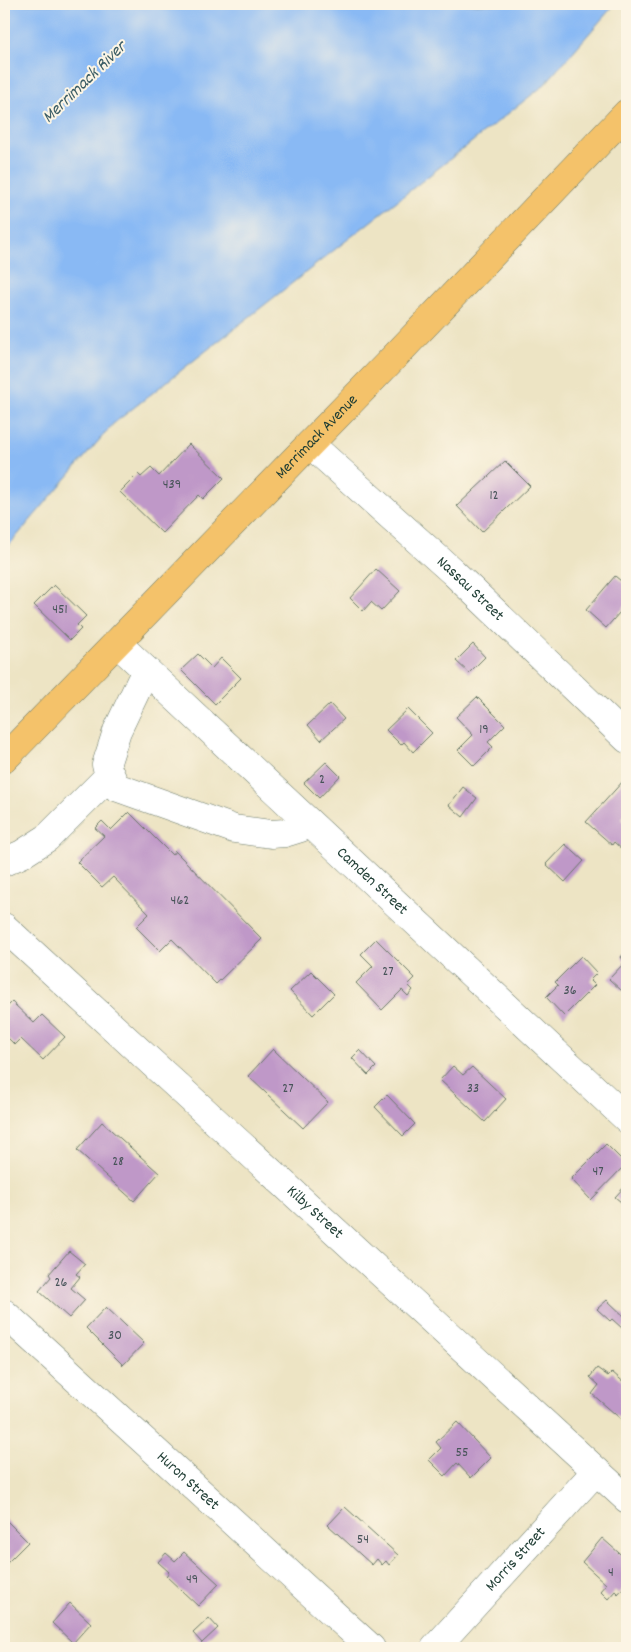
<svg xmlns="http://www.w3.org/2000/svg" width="631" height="1652" viewBox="0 0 631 1652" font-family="Dekko,sans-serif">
<rect width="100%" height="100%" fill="#fcf5e5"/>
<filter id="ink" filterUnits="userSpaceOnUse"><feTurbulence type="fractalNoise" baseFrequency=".02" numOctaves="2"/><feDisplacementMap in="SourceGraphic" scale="10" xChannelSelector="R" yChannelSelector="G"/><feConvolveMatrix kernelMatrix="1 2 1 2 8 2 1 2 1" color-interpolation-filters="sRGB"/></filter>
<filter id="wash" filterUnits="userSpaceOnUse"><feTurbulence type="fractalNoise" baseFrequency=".0096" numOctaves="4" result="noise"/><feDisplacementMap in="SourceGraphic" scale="20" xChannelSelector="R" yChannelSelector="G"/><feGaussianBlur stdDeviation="1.12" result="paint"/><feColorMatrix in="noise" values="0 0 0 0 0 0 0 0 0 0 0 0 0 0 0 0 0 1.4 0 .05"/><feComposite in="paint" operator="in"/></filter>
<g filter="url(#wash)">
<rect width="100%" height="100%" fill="#ede4c4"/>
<path fill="#89b9f4" stroke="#547b94" d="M4,4h611l-72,82 -430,338 -109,127z"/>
<g id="blocks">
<g fill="#bf98c8">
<path d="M189,444l35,34 -21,21 -4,-4 -37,38 -42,-41 18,-18 3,3 10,-9 8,8z"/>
<path d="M505,461l25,25 -48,46 -25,-26z"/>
<path d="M376,569l24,22 -19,20 -10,-9 -8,9 -13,-13z"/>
<path d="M615,576l12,10v18l-21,24 -20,-18z"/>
<path d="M54,585l32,31 -9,9 4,4 -11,11 -36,-35z"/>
<path d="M473,644l12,13 -16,16 -13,-12z"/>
<path d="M198,654l14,14 9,-10 20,20 -26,26 -34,-34z"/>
<path d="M477,697l28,28 -17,17 5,5 -19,19 -16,-16 15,-15 -17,-18z"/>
<path d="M330,704l14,15 -23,21 -13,-15z"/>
<path d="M408,709l24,24 -19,19 -9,-10 -3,3 -15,-15z"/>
<path d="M326,762l14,14 -21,22 -15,-15z"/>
<path d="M624,780l3,3v29l-6,7 6,6v29l-13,-12 -2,3 -26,-23z"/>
<path d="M463,787l14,11 -14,19 -14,-12z"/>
<path d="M129,812l43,43 3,-4 87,88 -46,45 -44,-45 -12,12 -24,-24 13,-13 -36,-37 -11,10 -25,-25 27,-26 -9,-8 7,-7 9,9z"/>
<path d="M565,844l19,17 -19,21 -19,-18z"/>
<path d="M376,939l39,39 -7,7 5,5 -5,6 -6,-6 -20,20 -26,-27 17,-17 -12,-12z"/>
<path d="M627,950v35l-5,6 -13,-12 16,-17 -4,-5z"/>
<path d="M581,956l16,17 -7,7 5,5 -31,31 -18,-19 12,-12 -3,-3z"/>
<path d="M311,971l23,23 -21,21 -23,-24z"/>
<path d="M12,1002l22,21 8,-8 23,22 -22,23 -22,-21 -6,6 -11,-11v-24z"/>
<path d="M273,1049l55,53 -25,26 -55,-52z"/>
<path d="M360,1050l16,17 -8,8 -16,-17z"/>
<path d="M453,1066l10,9 9,-8 34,32 -21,23 -45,-42z"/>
<path d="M387,1095l28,29 -12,12 -28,-29z"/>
<path d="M102,1122l57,51 -25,28 -57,-51z"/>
<path d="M606,1144l20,20 -35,36 -20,-21z"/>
<path d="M627,1184v23l-12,-10z"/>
<path d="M69,1251l16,13 -9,10 4,3 -9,11 14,12 -16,18 -30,-27 12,-14 -2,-3z"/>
<path d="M607,1300l20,19v5l-4,5 -11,-10 -2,2 -13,-12z"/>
<path d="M106,1307l38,36 -21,22 -37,-37z"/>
<path d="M597,1368l11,8 4,-4 15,13v28l-5,7 -30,-26 7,-9 -9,-8z"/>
<path d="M457,1422l34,36 -20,20 -14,-15 -12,13 -16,-16 12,-12 -5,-6z"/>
<path d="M345,1507l53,48 -9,10 -3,-4 -4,4 -5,-6 -5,6 -44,-40z"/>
<path d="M4,1518l24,24 -21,21 -3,-3z"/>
<path d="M602,1538l25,22v24l-9,10 -3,-3 -7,8 -8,-8 6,-7 -24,-22z"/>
<path d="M184,1552l35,32 -21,22 -32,-30 3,-4 -11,-10 8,-9 9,8z"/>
<path d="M70,1603l21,20 -18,20 -21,-20z"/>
<path d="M209,1618l9,10 -16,15 -9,-10z"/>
</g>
</g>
</g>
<g filter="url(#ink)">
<use href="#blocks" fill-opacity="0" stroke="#677766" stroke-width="1"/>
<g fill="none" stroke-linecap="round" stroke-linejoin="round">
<g stroke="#677766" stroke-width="29">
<g id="minor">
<path id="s1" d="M310,444l143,128 174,167"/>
<path id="s2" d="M117,643l510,476"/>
<path d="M146,670l-29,61 -11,34 10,22 118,42 37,5 14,-1 16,-5 6,-7"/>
<path d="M4,862l18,-8 25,-16 62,-62"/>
<path id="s3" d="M4,927l623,572"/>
<path id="s4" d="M4,1313l367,335"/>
<path id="s5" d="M435,1648l161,-177"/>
</g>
</g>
<g stroke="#677766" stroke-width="29">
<g id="major">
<path id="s6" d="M4,759l397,-409 226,-237"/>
</g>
</g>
<use href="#minor" stroke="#fff" stroke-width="28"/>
<use href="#major" stroke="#f4c26a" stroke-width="28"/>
</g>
</g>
<g text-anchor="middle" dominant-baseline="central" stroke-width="4" stroke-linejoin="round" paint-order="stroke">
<g font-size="14" fill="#475459">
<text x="172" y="485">439</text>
<text x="494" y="496">12</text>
<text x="60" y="610">451</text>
<text x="484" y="730">19</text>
<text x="322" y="780">2</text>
<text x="180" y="901">462</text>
<text x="388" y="972">27</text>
<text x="570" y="991">36</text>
<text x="288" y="1089">27</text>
<text x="473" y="1089">33</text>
<text x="118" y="1162">28</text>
<text x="598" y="1172">47</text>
<text x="61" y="1283">26</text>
<text x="115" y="1336">30</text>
<text x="462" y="1453">55</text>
<text x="363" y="1540">54</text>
<text x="611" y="1573">4</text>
<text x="192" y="1580">49</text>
</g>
<g font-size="16" fill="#1f3d34" stroke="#fcf5e5">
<text stroke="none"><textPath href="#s6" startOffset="449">Merrimack Avenue</textPath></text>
<text stroke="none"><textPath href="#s1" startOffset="216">Nassau Street</textPath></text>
<text stroke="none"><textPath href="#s2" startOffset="349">Camden Street</textPath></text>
<text stroke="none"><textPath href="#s3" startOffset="422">Kilby Street</textPath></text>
<text stroke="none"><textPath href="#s4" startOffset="249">Huron Street</textPath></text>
<text stroke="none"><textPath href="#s5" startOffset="120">Morris Street</textPath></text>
</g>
<g font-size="18" font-style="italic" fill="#3a5c64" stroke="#fcf5e5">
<text transform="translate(85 83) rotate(-44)">Merrimack River</text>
</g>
</g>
<rect width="631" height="1652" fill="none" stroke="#fcf5e5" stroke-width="20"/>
</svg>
